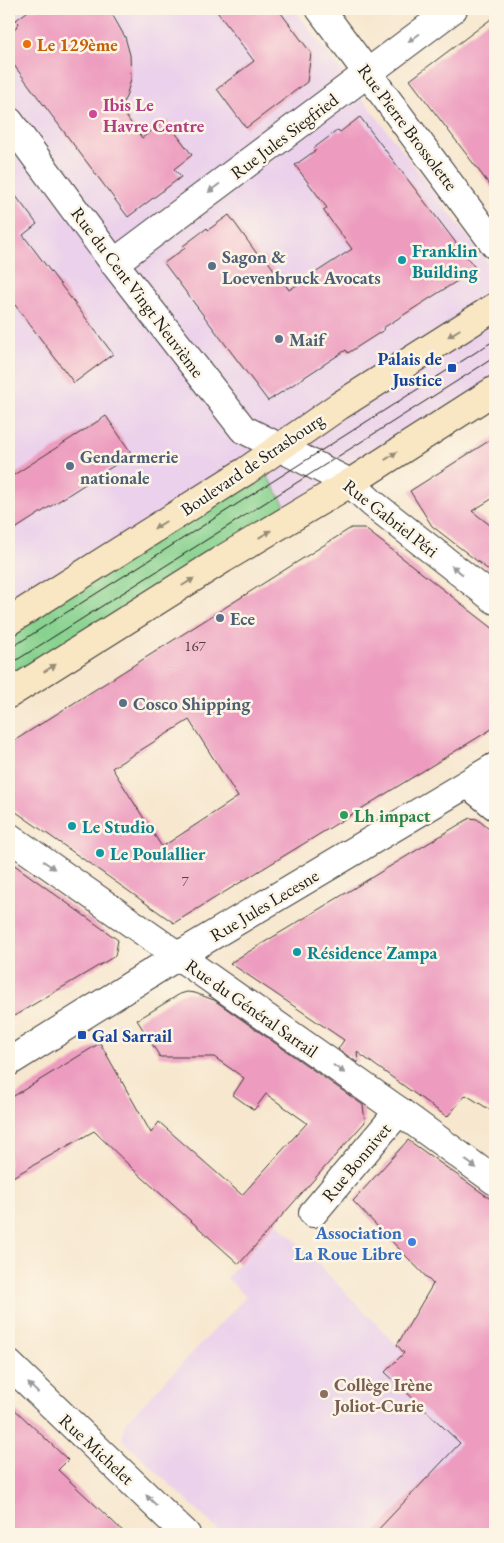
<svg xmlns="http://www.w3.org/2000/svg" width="504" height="1543" viewBox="0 0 504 1543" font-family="'EB Garamond',serif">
<rect width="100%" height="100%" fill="#fcf5e5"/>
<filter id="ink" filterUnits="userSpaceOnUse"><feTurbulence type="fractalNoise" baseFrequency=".02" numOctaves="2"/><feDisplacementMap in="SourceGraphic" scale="10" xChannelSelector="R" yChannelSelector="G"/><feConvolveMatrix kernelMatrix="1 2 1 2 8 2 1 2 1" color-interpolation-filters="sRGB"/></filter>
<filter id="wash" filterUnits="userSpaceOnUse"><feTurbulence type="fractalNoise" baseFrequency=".0096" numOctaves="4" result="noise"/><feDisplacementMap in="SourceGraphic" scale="20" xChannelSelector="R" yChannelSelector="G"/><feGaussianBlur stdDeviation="1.12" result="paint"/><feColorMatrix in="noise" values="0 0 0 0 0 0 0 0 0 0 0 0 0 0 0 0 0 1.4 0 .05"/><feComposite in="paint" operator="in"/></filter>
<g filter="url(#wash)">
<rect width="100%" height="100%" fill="#f7e7cf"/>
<g fill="#ebd1eb">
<path d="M9,9h285l201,263v123l-486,310z"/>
<path d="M277,1222l120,123 89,-19 9,5v203h-273l-100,-95 3,-16 121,-126 -19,-19z"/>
</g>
<path fill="#88d28f" stroke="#527756" d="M263,469l23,38 -277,175v-52z"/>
<g id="blocks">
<g fill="#ed9cbf" fill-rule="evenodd">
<path d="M31,9h78l16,28 5,18 1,24 -5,18 -6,11 22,30 24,-18 26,35 -18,14 7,8 -53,40 -118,-157 3,-3 -2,-11 1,-13 7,-10 -3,-3z"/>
<path d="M215,9h63l33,44 -4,29 -61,46 -29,-39 37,-28z"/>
<path d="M495,16v176l-85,-112z"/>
<path d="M360,117l116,152 -93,59 1,2 -36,23 -2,-3 -78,51 -104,-138 21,-15 -2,-2 24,-18 1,2 21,-15 31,43 4,-2 25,34 63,-41 -29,-39 4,-2 -32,-43 21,-15 -2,-2 24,-18 2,2z"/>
<path d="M9,187l28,37 -14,11 90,119 -39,29 -65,-86z"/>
<path d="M106,416l26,38 -123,79v-55z"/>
<path d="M495,437v60l-23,14 23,18v46l-63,-49 -22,-35z"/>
<path d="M351,528h13l131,102v97l-321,196 -165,-116v-63zM189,720l49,77 -76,50 -50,-79z"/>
<path d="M470,818l7,1 18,15v279l-29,-18 -19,22 -90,-65 1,11 -20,-14 6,-9 -114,-77z"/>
<path d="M9,861l109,79 -3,16 -106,63z"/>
<path d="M187,992l8,1 19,7 149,105 2,17 -126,142 -105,-94 -40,-39 -85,48v-80l91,-56 51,90 8,-11 83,73 65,-72 -41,-29 -12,16 -21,-15 11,-17 -30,-21h-54l-23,-37 43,-26z"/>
<path d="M408,1140l87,62v332h-121l86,-91 -75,-71 19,-19 -7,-8 36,-61 -80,-83z"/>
<path d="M9,1404l59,56 -10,10 68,64h-117z"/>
</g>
</g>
</g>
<g filter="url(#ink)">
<use href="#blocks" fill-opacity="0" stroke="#3d3a37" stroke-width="1"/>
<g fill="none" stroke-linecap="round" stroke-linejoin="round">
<g stroke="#3d3a37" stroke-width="30">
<g id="street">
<path d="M320,9l175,236"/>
<path d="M9,121l105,142 129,166 107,54 22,20 123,97"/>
<path d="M114,263l339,-254"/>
<path d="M468,784l27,22"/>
<path d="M9,837l390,274 96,70"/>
<path d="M9,1062l169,-106 317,-189"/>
<path d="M313,1213l86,-102"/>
<path d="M9,1364l177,170"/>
</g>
</g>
<g stroke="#3d3a37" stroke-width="30">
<g id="secondary">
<path d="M9,621l237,-150 93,-65 156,-99"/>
<path d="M9,694l214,-135 127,-76 145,-93"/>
</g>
</g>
<use href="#street" stroke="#fff" stroke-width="28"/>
<use href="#secondary" stroke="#f9e7c3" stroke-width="28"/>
<g stroke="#1c1c1c" stroke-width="1">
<path d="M9,649l486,-309"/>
<path d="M9,665l486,-308"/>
</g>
</g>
<defs><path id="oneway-solid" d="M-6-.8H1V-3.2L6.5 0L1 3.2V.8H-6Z" transform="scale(1.25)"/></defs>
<g fill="#999">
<use href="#oneway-solid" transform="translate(414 38) rotate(143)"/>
<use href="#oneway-solid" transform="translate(214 188) rotate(143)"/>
<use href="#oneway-solid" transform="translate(457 570) rotate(-142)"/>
<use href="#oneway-solid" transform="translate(49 865) rotate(35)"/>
<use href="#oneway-solid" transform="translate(339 1069) rotate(35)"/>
<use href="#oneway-solid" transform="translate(471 1164) rotate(36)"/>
<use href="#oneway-solid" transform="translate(33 1388) rotate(-136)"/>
<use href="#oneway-solid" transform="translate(151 1500) rotate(-136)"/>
</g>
<g fill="#968c78">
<use href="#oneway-solid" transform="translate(454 333) rotate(148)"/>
<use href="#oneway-solid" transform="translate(391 456) rotate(-33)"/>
<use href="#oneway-solid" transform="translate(160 525) rotate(148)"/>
<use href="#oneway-solid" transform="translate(265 534) rotate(-31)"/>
<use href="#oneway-solid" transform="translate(188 582) rotate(-32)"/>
<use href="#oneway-solid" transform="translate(50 668) rotate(-32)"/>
</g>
</g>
<circle fill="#e8710a" stroke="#fcf5e5" stroke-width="2" cx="27" cy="44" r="5"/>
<circle fill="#d1479c" stroke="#fcf5e5" stroke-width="2" cx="93" cy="114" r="5"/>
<g fill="#0f9aa8" stroke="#fcf5e5" stroke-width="2">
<circle cx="402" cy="260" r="5"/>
<circle cx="72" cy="826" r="5"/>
<circle cx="100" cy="853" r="5"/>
<circle cx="297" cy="952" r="5"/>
</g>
<g fill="#5c6f8a" stroke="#fcf5e5" stroke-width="2">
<circle cx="212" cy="266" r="5"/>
<circle cx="279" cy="339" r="5"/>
<circle cx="70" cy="466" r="5"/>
<circle cx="220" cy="618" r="5"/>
<circle cx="123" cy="703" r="5"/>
</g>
<g fill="#1a4fb4" stroke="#fcf5e5" stroke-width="2">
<rect x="447" y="363" width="10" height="10" rx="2.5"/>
<rect x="77" y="1030" width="10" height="10" rx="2.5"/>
</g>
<circle fill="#2e9e5b" stroke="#fcf5e5" stroke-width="2" cx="344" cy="815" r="5"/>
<circle fill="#3f7fe0" stroke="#fcf5e5" stroke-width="2" cx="412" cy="1242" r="5"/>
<circle fill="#8d6e63" stroke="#fcf5e5" stroke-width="2" cx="324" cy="1394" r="5"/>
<g text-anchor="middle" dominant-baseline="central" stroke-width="5" stroke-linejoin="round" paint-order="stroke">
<g font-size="15" fill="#503c45">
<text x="195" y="645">167</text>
<text x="185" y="880">7</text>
</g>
<g font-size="18" font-weight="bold" fill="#c56008" stroke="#fcf5e5" text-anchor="start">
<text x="37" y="44">Le 129ème</text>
</g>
<g font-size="18" font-weight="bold" fill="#b23c85" stroke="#fcf5e5" text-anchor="start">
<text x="103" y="104">Ibis Le<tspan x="103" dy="21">Havre Centre</tspan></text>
</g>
<g font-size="18" fill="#1c1c1c" stroke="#fcf5e5">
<text transform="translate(408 127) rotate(53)">Rue Pierre Brossolette</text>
<text transform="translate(284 136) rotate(-37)">Rue Jules Siegfried</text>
<text transform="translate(138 292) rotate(53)">Rue du Cent Vingt Neuvième</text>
<text transform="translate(252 464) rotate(-34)">Boulevard de Strasbourg</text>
<text transform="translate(391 518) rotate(38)">Rue Gabriel Péri</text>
<text transform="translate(264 905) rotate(-31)">Rue Jules Lecesne</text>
<text transform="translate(252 1008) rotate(35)">Rue du Général Sarrail</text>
<text transform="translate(356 1162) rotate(-50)">Rue Bonnivet</text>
<text transform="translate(97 1449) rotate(43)">Rue Michelet</text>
</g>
<g font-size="18" font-weight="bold" fill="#0d838f" stroke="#fcf5e5" text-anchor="start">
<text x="412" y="250">Franklin<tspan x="412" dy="21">Building</tspan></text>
<text x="82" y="826">Le Studio</text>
<text x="110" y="853">Le Poulallier</text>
<text x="307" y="952">Résidence Zampa</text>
</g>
<g font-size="18" font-weight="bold" fill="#4e5e75" stroke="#fcf5e5" text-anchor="start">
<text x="222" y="256">Sagon &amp;<tspan x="222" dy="21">Loevenbruck Avocats</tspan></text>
<text x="289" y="339">Maif</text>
<text x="80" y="456">Gendarmerie<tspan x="80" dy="21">nationale</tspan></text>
<text x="230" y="618">Ece</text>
<text x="133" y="703">Cosco Shipping</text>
</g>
<g font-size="18" font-weight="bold" fill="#164399" stroke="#fcf5e5" text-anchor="end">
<text x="442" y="358">Palais de<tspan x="442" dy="21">Justice</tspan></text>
<text x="92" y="1035" text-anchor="start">Gal Sarrail</text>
</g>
<g font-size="18" font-weight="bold" fill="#27864d" stroke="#fcf5e5" text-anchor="start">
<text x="354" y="815">Lh impact</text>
</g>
<g font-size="18" font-weight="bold" fill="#366cbe" stroke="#fcf5e5" text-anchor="end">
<text x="402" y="1232">Association<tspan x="402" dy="21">La Roue Libre</tspan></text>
</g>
<g font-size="18" font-weight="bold" fill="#785e54" stroke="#fcf5e5" text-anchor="start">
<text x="334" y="1384">Collège Irène<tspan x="334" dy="21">Joliot-Curie</tspan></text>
</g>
</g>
<rect width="504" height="1543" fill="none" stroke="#fcf5e5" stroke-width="30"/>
</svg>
